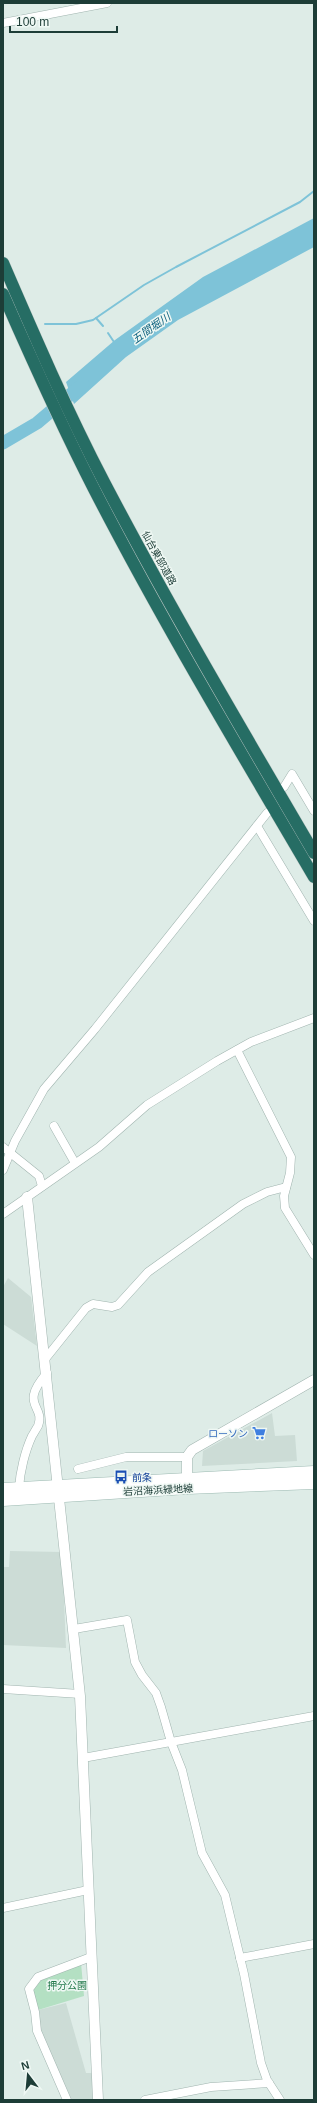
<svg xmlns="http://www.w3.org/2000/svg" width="317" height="2103" viewBox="0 0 317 2103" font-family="Arial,'Noto Sans JP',sans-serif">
<rect width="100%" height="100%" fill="#deece7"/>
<g fill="#ccdcd6">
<path d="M8,1278l23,19 6,49 -34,-22v-37z"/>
<path d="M272,1413l3,23 20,-1 2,26 -95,5 1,-15z"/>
<path d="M10,1551l52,1 4,96 -63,-3v-78h6z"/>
<path d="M66,2003l20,70h7l1,27h-22l-33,-73 -1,-17z"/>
</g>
<path fill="#b4e0c3" d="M81,1963l3,33 -46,14 -7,-22 7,-8z"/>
<path fill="#7ec3d8" d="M314,218v29l-136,73 -52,37 -52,47 -8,-22 49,-42 88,-63z"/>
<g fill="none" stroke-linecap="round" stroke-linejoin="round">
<g stroke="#7ec3d8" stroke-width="2">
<path d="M96,318l7,8"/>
<path d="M45,324h31l17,-4 51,-35 32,-18 124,-65 14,-11"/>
<path d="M108,333l6,9"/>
</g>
<path stroke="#7ec3d8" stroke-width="13" d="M3,443l34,-20 46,-39"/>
<g stroke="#a0b4af" stroke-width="9">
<g id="minor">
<path d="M3,23l104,-20"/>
<path d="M284,787l8,-13 22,37"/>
<path d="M257,826l57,95"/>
<path d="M237,1050l54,107 -1,16 -6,23 1,12 29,47"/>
<path d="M54,1126l21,37"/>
<path d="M3,1147l36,29 3,10"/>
<path d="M3,1170l12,-29 29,-52 51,-60 172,-216"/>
<path d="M3,1214l96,-67 48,-42 70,-44 34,-19 63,-24"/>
<path d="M46,1358l40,-50 7,-4 19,3 6,-2 30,-33 95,-68 24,-12 19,-5"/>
<path d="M78,1469l48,-12h61"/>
<path d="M19,1488c1,-16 6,-37 13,-52 2,-3 4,-7 6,-10 8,-21 -20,-20 9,-53"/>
<path d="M74,1629l53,-9 8,42 7,13 14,18 5,14 10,35 11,28 20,83 23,42 19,79 17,89 6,17 13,20"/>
<path d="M3,1689l77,5"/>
<path d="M83,1758l231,-42"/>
<path d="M3,1908l85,-18"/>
<path d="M240,1958l74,-14"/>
<path d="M67,2100l-30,-69 -2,-19 -6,-23 9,-12 53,-20"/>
<path d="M145,2100l66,-13 58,-4"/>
</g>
</g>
<g stroke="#a0b4af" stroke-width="11">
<g id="tertiary">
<path d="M27,1197l53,499 18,404"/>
<path d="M187,1486v-29l5,-7 122,-70"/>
</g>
</g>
<g stroke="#9bb9b1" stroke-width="13">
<g id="secondary">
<path d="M3,1489l311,-17"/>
<path d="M3,1500l184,-12 127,-5"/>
</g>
</g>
<g stroke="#c0c9c7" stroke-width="13">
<g id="motorway">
<path d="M3,263c32,74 64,148 101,219 66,126 138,248 210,371"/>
<path d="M3,294c29,66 58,131 91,195 68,132 145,260 220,388"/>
</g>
</g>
<use href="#minor" stroke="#fff" stroke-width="8"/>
<use href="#tertiary" stroke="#fff" stroke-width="10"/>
<use href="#secondary" stroke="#fff" stroke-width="12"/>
<use href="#motorway" stroke="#266d64" stroke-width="12"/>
</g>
<defs>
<g id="supermarket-bare" transform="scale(1.08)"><path d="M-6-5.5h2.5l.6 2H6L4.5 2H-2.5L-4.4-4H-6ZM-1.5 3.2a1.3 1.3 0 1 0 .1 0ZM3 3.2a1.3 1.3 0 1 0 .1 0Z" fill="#3f7fe0" stroke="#eff8f4" stroke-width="2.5" paint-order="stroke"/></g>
<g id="bus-bare" transform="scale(1.08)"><path d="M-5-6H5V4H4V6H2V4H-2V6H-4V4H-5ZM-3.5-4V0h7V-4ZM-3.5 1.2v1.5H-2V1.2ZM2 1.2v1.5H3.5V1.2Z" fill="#1a4fb4" stroke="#eff8f4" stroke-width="2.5" paint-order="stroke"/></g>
</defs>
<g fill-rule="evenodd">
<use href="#supermarket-bare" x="259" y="1433"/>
<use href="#bus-bare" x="121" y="1477"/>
</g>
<g text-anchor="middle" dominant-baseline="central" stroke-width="3" stroke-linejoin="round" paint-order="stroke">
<g font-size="10" fill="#1d3d37" stroke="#eff8f4">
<text transform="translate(159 558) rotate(61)">仙台東部道路</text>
<text transform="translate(158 1490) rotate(-3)">岩沼海浜緑地線</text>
</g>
<g font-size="10" fill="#366cbe" stroke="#eff8f4" text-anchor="end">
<text x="248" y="1433">ローソン</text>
</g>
<g font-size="10" fill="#164399" stroke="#eff8f4" text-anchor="start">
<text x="132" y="1477">前条</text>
</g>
<g font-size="10" fill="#23794b" stroke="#eff8f4">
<text x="67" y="1985">押分公園</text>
</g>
<g font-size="11" font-style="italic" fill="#116480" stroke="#eff8f4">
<text transform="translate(151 328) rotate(-35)">五間堀川</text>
</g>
</g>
<rect width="317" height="2103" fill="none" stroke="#1d3d37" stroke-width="8"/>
<g transform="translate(28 2075) rotate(344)" stroke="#eff8f4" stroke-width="3" paint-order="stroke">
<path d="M0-3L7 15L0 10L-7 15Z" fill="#1d3d37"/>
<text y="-6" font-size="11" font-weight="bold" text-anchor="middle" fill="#1d3d37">N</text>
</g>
<path d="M10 26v6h107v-6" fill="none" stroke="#1d3d37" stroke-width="2"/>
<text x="16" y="26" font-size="12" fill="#1d3d37" stroke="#eff8f4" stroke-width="3" paint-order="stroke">100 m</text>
</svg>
